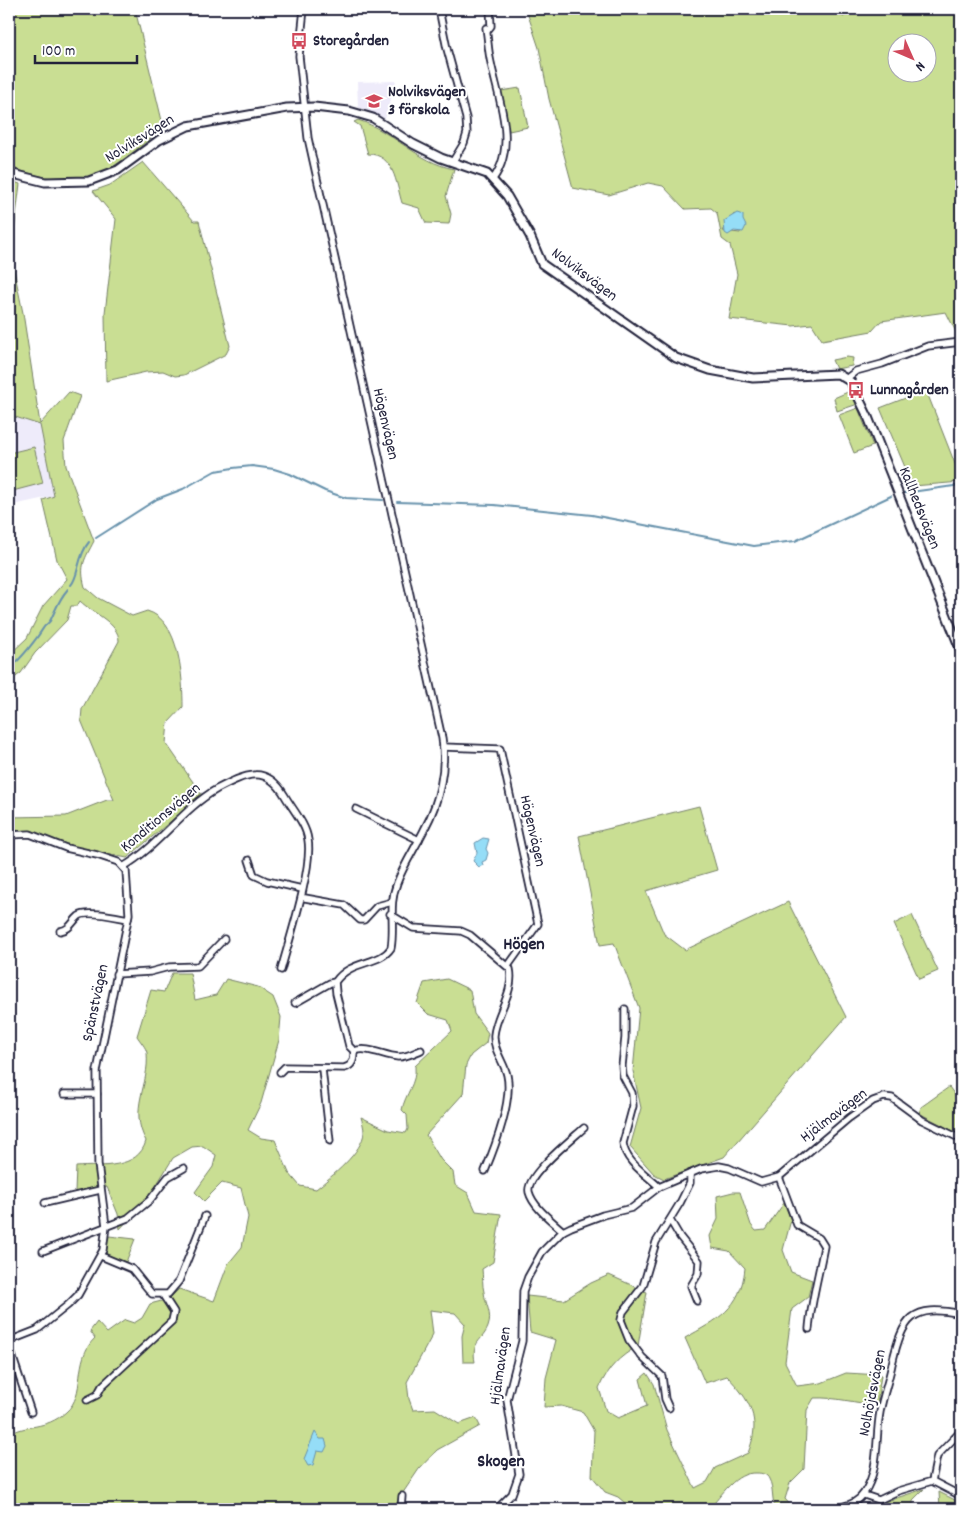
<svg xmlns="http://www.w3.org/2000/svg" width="970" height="1518" viewBox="0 0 970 1518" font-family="Dekko,sans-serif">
<rect width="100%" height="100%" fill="#fff"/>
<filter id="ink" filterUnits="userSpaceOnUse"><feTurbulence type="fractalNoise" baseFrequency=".02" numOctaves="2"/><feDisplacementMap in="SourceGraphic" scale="10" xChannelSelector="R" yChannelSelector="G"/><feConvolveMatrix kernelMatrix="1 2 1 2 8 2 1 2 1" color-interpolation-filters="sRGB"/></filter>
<g filter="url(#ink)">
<g fill="#eeebfa">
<path d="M396,81l-11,38 -27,-12 -1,-25z"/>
<path d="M9,415l31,9 14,72 -45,10z"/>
</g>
<g fill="#c9de93" stroke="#768067" fill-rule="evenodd">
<path d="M9,9h126l29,120c-20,13 -37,30 -57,41 -30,15 -69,9 -98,-4z"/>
<path d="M526,9h301l17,8 1,-8h116v324l-4,1 -11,-22 -65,9 -9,10 -50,9 -10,-16 -19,2 -64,-7 8,-45 -7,-29 -8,-6 -5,-26 -6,-5 -26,1 -22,-23 -15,-3 -39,12 -36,-7 -24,-89 -10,-51zM898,42h30v30h-30zM734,214l8,5 -2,14 -17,-2z"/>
<path d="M520,88l8,39 -19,4 -8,-40z"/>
<path d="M358,120c35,11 59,42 96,49l-8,27 5,18 -2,10 -23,-1 -7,-15 -17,-5c-6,-20 -8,-49 -34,-49l-8,-28 -6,-4z"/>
<path d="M143,162l51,59h5l31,125 -4,8 -42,21 -9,1 -12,-5 -17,1 -40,9 -1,-68 11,-94 -23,-28 17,-6z"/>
<path d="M9,180l11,4 -9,71 12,58 17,111 29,-32 11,4 -16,45 2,25 28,75c-9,18 -15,24 -9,46l13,11 34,18 15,-5c33,9 36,68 36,96l-15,16 -2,20 36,52 -75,63 -55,-11 -42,-16 -21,-1v-13l57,-1 41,-16h7l-33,-80 1,-11 37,-68c0,-18 -27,-28 -39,-40l-3,5h-6l-4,14 -32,33 -14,20 -12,9v-27l18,-17 16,-32 24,-27 -10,-19 -14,-60 11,-4 -14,-71 -31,-10z"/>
<path d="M847,357l6,1 -1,8 -16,3 -4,-9z"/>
<path d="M926,390l35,89v3l-48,4 -33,-78z"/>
<path d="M850,391l8,13 -21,7 -3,-13z"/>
<path d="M858,408l15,38 -19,7 -15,-38z"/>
<path d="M34,447l9,36 -34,9v-39z"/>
<path d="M699,806l18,64 -71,21 18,43 21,16 103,-48 58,115 -122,140 -60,22 -10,-5 -24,-27 11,-39 -8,-37 6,-63 -25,-65 -14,2 -21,-109z"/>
<path d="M912,915l26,56 -19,8 -25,-55z"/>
<path d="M172,973h18l5,27 21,-5 10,-16 32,8 15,10 8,20 -2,23 -18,63 -13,27 13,8 14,2 14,33 11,13 16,3c15,-12 47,-37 48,-57 0,-5 -2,-11 -3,-15l27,13 18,3 2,-4 -1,-14 -5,-5c3,-16 15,-27 13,-44l37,-35 -4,-11 -20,-6 -11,-11 7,-20 23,-4 23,11 4,24 14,19 -2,10 -15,12 -5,10 -3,29 -37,41 15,25 12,12 2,13 13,8 8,18 25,3 -8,48 -11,7c1,7 0,16 2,23 1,12 9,22 4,35 -6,15 -17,14 -13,35h-12l-1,-26 3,-12 -10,-11 -25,-3 3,24 -26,48 2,17 4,11 22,-1 24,15 17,-6 4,8 -43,24 -18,19 -25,37v3h-385v-74c17,-12 36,-4 57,-23 21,-18 6,-52 29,-74l-5,-7 7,-9 10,11 18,-13 9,3 8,-5 8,-14 19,-5 10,-10 35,12 14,-37 14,-17 6,-30 -7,-29 -19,-5 -18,18 -9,-9 18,-25 3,-12 -13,-9 -11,1 -19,11 -24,39 -29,32 -2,-15 -11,-27 -32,5 1,-25c25,-2 62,3 70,-26 -18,-33 4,-55 1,-88 -1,-6 -7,-12 -10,-17l14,-46 13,2z"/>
<path d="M949,1087l12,16v32l-42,-22 2,-6z"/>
<path d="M733,1192h7l11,33 5,6 9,-1 19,-27 7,17 -8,30 8,22 21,8 -4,17 -16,12 -7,53 12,24 24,-3 25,-10 35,2 -4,30c-21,-2 -42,-8 -63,-7l-7,12 -3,59 -14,14 -5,16 9,10h-18c-5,-9 -2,-21 -7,-30 -2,-5 -7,-6 -13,-6 -21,-1 -34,22 -47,36h-77l-14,-12 -13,-5 -13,-16 2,-45 -11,-19 -22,-6 -17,1 2,-29 10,-38 -26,-8 -3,-36 37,4 27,-17 18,-8 38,17 -9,54c-19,11 -30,22 -39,42l7,23 12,7 29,-12 -7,-27 7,-6 7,11 13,46 28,58 12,-6 8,-14 33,-15c14,-34 2,-53 -21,-77l-22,7 -20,-45c32,-18 56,-29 60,-70l-16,-17 -17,-3 -2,-12 8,-17 -1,-23z"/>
<path d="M109,1236l26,3 -9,23 -16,-5 -4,-4z"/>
<path d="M924,1489l-11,11v9h-28l-1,-7z"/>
<path d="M939,1492l18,9 2,8h-19z"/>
</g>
<g fill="#95ddf7" stroke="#6792ac">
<path d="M737,213l6,2v5l3,6 -3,6 -9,-1 -6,4 -3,-2 -1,-12z"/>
<path d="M483,838l6,1 -3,10 2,4 -2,7 -4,2 1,3 -4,2 -6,-6 4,-8 -2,-10z"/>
<path d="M315,1432l5,7h5l2,7 -3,6 -7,-1 -4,14 -5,1 -4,-7z"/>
</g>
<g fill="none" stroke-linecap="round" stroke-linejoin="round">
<g stroke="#6792ac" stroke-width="2">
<path d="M904,493l57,-8"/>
<path d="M397,502l97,3 98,10 162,31 41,-5 96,-45"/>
<path d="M96,538l61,-39 26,-10 32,-18 18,-3 19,-2 22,3 16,5 35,17 21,7 37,2"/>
<path d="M71,585c8,-8 6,-29 18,-43"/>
<path d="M9,669c12,-10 27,-29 35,-42 2,-3 6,-4 7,-8 5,-10 8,-20 17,-30"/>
</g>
<g stroke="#22223b" stroke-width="9">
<g id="minor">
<path d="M439,9l8,40 19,69 1,15 -3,10 -11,18"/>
<path d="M486,28c2,11 2,23 5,35 7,35 27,83 2,116"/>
<path d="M487,31l4,-5 -1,-17"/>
<path d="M847,378l9,-7 26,-7 46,-18 33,-4"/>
<path d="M443,747l57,2 38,175 -30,42"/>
<path d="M356,809l63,31"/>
<path d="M9,835l21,-1 36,14 31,7 21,7 8,9 3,43 -32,157 1,93 8,62 -3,24 -25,45 -10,10 -31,25 -28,11"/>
<path d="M249,860l5,15 13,6 35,8"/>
<path d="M123,867c35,-20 59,-58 94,-78 29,-15 49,-25 68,7 8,14 21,28 23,44 5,28 -19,100 -27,130"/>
<path d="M305,898l39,7 16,15h4l13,-14 15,-4"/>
<path d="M390,914l23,14 48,3 9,4 40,34c5,23 -14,44 -16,66 -1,15 10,27 13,40 6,26 -12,72 -22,96"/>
<path d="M60,931c11,-2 11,-8 19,-15 8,-6 38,1 49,3"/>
<path d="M116,974l34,-2 19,-5 29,-1 26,-27"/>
<path d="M295,1003l35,-20 5,-1"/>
<path d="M625,1009v29l-3,28 1,10 9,17 1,13 -10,37c2,19 23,31 36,44"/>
<path d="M354,1051c14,-5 30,5 44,6 9,0 16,-4 23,-7"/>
<path d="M322,1069l8,72"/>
<path d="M280,1072l5,-5 59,1c9,-2 10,-9 10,-17l-5,-5 -13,-53 -1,-11c16,-23 44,-16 56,-34 4,-22 -3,-43 6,-65 7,-19 19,-36 28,-55 14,-26 22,-60 17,-90l-134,-600 -9,-82 5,-47"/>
<path d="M64,1094h33"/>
<path d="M779,1177l18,48 22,13 5,8c-5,28 -13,55 -15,83"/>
<path d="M45,1203l55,-13"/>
<path d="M670,1220l10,17 19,24 -1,13 -7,12 6,15"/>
<path d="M563,1231c-11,-10 -30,-24 -34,-39 -4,-16 43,-53 55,-64"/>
<path d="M43,1251l85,-33 22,-18 18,-23 16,-9"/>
<path d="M101,1256l31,13 20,25h16l11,-13 26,-65"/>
<path d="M9,1346l22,66"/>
<path d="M87,1400l10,-5 5,-9 70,-65 2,-9 -11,-17"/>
<path d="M669,1408l-4,-9 -3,-23 -20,-19 -13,-17 -8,-20 2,-8 20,-26 13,-44 24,-39 10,-20v-9"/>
<path d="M932,1481l29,15"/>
<path d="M864,1495l15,5 19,-9 34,-10 5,-25 24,-25"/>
<path d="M401,1509l1,-13"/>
<path d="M497,1509l15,-15 7,-20 -12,-74 15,-59 1,-50 5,-14 14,-25 21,-21 8,-4 32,-12 29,-7 27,-21 42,-18 18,-3 10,2 32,14 18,-5 70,-59 24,-17 11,-4 8,1 30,22 39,19"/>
<path d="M836,1509c11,-4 21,-5 28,-16 16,-24 11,-54 16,-81 3,-17 9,-32 12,-48 11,-47 20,-60 69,-50"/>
</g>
</g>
<g stroke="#22223b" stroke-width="11">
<path id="tertiary" d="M9,173l36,9 44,-1 29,-11 41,-30 29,-14 99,-18 27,-1 35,4 24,7 40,26 28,14 46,16 20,22 23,40 12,28 134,94 34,12 43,8 85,-4 13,8 17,35 93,234"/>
</g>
<use href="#minor" stroke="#fff" stroke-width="5.5"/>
<use href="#tertiary" stroke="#fff" stroke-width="7"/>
</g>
</g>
<defs>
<g id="bus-bare" transform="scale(1.35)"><path d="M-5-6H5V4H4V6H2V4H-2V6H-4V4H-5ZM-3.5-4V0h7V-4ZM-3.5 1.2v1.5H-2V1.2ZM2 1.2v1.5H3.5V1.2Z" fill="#d1495b" stroke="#fff" stroke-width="2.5" paint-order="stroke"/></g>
<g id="school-bare" transform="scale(1.35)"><path d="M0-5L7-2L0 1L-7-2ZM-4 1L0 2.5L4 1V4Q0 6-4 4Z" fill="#d1495b" stroke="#fff" stroke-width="2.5" paint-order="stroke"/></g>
</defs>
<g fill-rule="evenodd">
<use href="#bus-bare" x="299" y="41"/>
<use href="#school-bare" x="374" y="101"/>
<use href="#bus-bare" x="856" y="390"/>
</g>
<g text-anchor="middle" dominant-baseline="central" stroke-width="4" stroke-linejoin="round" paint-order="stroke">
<g font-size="16" font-weight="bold" fill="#22223b" stroke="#fff" text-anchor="start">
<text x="313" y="41">Storegården</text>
<text x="388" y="92">Nolviksvägen<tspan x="388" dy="18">3 förskola</tspan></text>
<text x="870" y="390">Lunnagården</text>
</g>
<g font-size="16" fill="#22223b" stroke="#fff">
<text transform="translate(140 139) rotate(-32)">Nolviksvägen</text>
<text transform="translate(584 275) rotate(37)">Nolviksvägen</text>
<text transform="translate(385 424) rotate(77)">Högenvägen</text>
<text transform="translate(919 508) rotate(68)">Kallhedsvägen</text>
<text transform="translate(161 818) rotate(-40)">Konditionsvägen</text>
<text transform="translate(532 831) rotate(77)">Högenvägen</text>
<text transform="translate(96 1003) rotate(-78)">Spänstvägen</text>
<text transform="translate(834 1116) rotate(-37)">Hjälmavägen</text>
<text transform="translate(501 1366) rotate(-82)">Hjälmavägen</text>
<text transform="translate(873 1393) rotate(-79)">Nolhöjdsvägen</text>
</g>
<g font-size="18" font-weight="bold" fill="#22223b" stroke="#fff">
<text x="524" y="945">Högen</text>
<text x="501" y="1462">Skogen</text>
</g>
</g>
<rect width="970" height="1518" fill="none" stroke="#fff" stroke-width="30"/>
<rect x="15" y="15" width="940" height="1488" fill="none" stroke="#22223b" stroke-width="2" filter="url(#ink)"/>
<g transform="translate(912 58) rotate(135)"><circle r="24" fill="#ffffff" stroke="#a7a7b1"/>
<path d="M0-4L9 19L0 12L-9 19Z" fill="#d1495b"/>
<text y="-8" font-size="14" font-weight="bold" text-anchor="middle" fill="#22223b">N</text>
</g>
<path d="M35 55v8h102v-8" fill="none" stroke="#22223b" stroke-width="2.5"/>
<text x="42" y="55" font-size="15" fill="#22223b" stroke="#ffffff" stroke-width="4" paint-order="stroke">100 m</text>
</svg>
